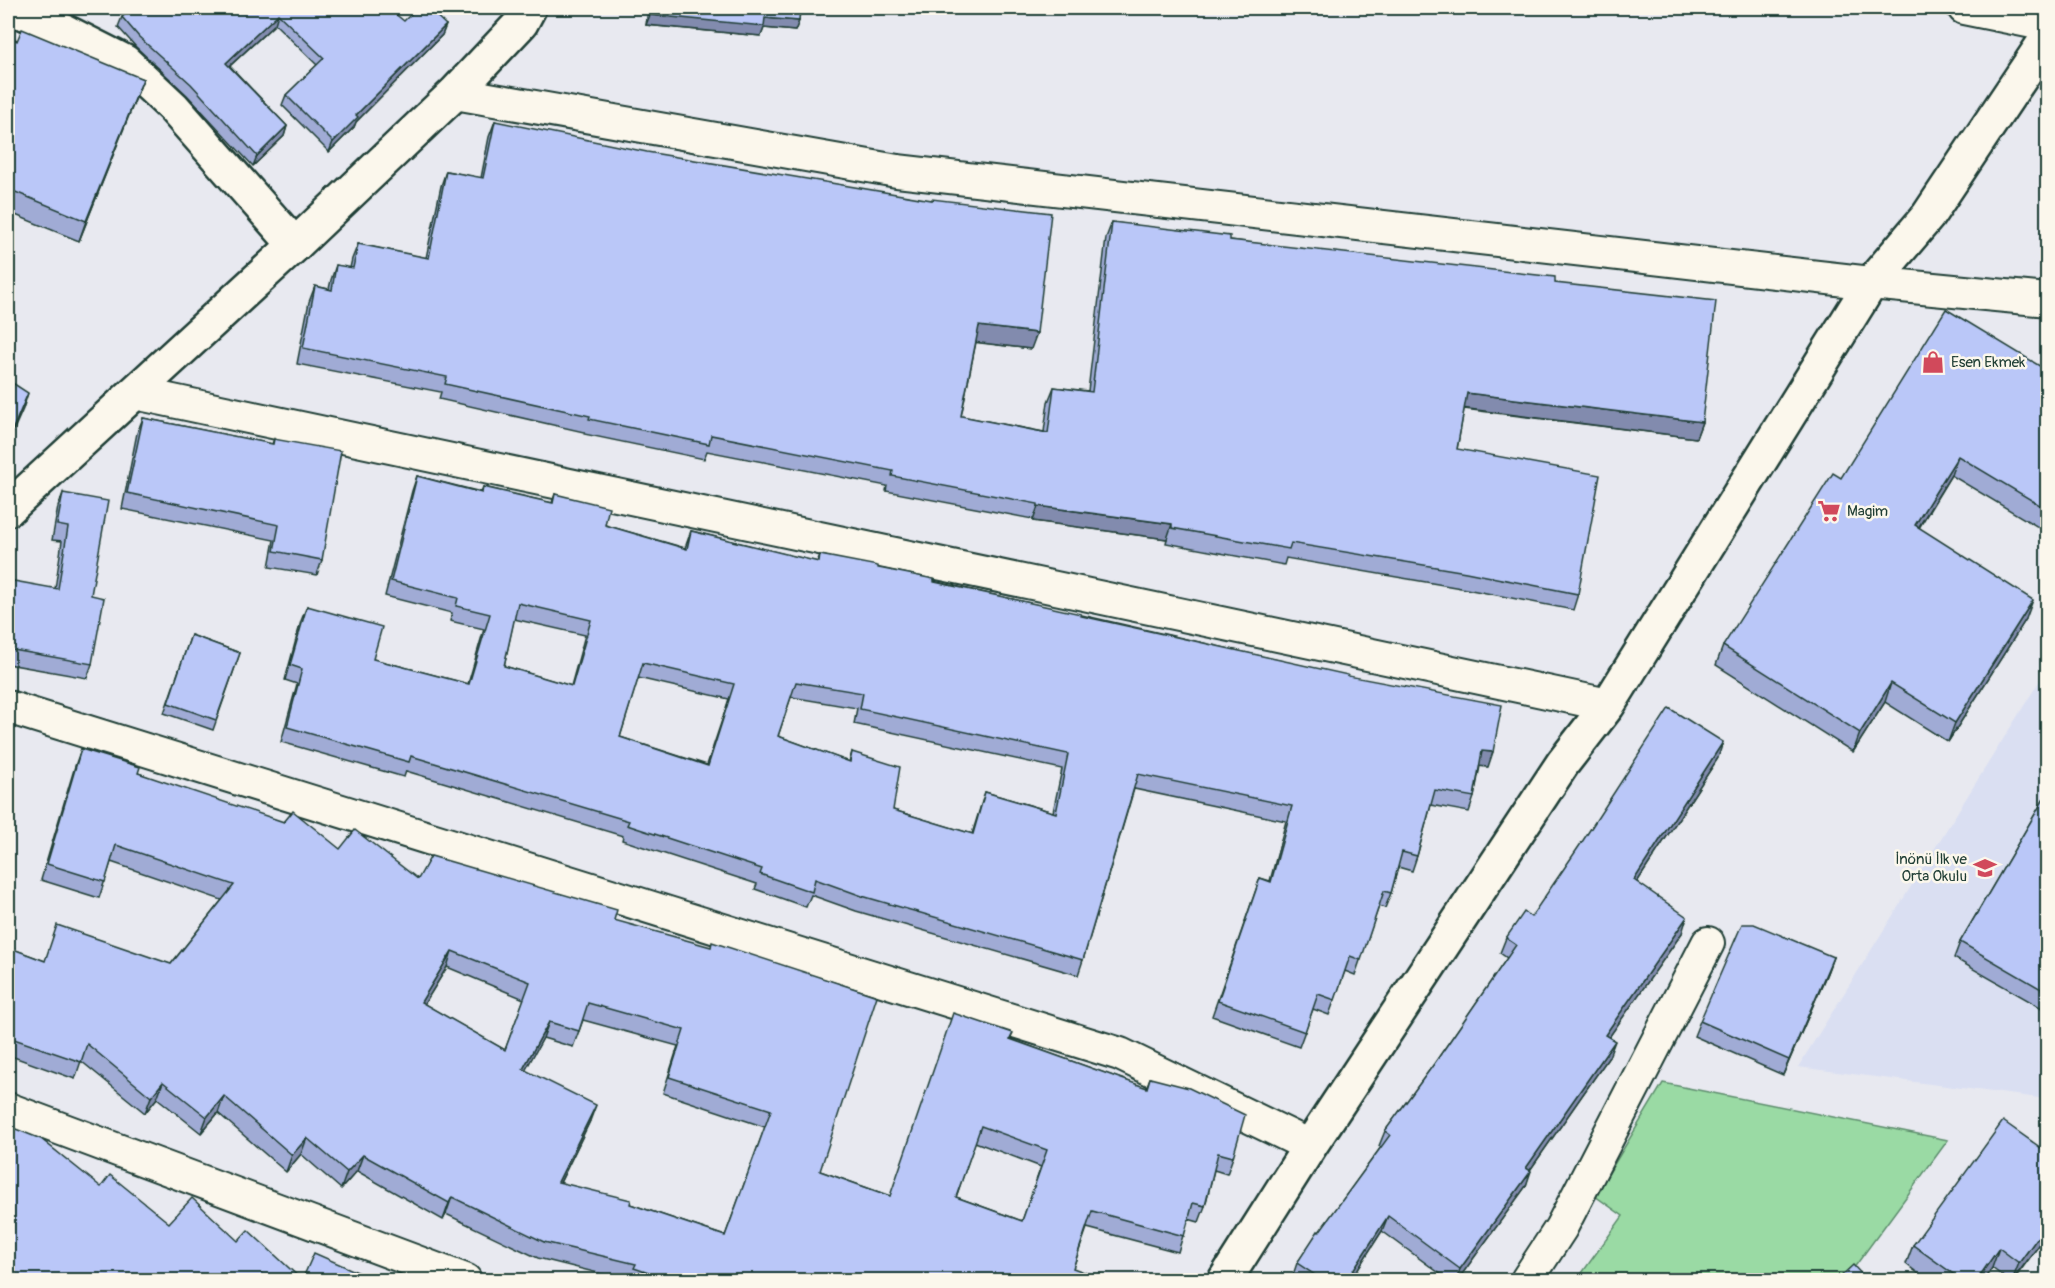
<svg xmlns="http://www.w3.org/2000/svg" width="2055" height="1288" viewBox="0 0 2055 1288" font-family="Pangolin,sans-serif">
<rect width="100%" height="100%" fill="#e8e9f0"/>
<filter id="ink" filterUnits="userSpaceOnUse"><feTurbulence type="fractalNoise" baseFrequency=".0167" numOctaves="2"/><feDisplacementMap in="SourceGraphic" scale="12" xChannelSelector="R" yChannelSelector="G"/><feConvolveMatrix kernelMatrix="1 2 1 2 8 2 1 2 1" color-interpolation-filters="sRGB"/></filter>
<g filter="url(#ink)">
<path fill="#dadff2" d="M2047,669v430l-249,-32z"/>
<path fill="#9adaa4" stroke="#5c8c6c" stroke-width="1.5" d="M1663,1083l285,57 -103,140h-268l46,-64 -28,-20z"/>
<g fill="none" stroke-linecap="round" stroke-linejoin="round">
<g stroke="#1f3d34" stroke-width="36">
<g id="minor">
<path d="M1964,8l84,17"/>
<path d="M455,93l442,78 974,112 177,17"/>
<path d="M135,393l1473,312"/>
<path d="M8,707l1112,347 190,92"/>
<path d="M8,1109l457,171"/>
<path d="M1527,1280l34,-52 147,-285"/>
</g>
</g>
<g stroke="#1f3d34" stroke-width="38">
<g id="tertiary">
<path d="M8,8l26,8 91,46 48,45 122,138"/>
<path d="M8,509l287,-264 160,-152 66,-70 8,-15"/>
<path d="M1225,1280l85,-134 253,-383 45,-58 263,-422 57,-67 120,-179"/>
</g>
</g>
<use href="#minor" stroke="#fbf7ec" stroke-width="32"/>
<use href="#tertiary" stroke="#fbf7ec" stroke-width="33"/>
</g>
<g fill="#a0abd5" stroke="#1f3d34" stroke-width="1.5" fill-rule="evenodd">
<path d="M133,8l271,13 42,4 -4,10 -86,87 -2,5 -25,25 -47,-47 4,-10 31,-30 -42,-41 -45,42 57,60 -3,10 -31,30 -66,-71 -51,-48 -18,-20 4,-10z"/>
<path d="M648,8h152l-1,13 -4,10 -31,-3 -3,8 -115,-11z"/>
<path d="M8,37l135,42 -64,162 -71,-29z"/>
<path d="M495,121l536,228 -55,-7 -15,74 83,16 4,-30 6,-15 34,4 18,-153 6,-16 118,18 325,43 147,139 -6,16 -232,-29 -7,40 121,145 -5,16 -112,-22 -175,-30 -2,7 -118,-22 1,-4 -134,-18v-2l-147,-28 1,-5 -180,-35 -3,8 -120,-25v-2l-145,-33 2,-7 -144,-28 12,-62 6,-16 14,3 2,-9 5,-15 14,3 2,-9 6,-15 68,14 15,-72 5,-15 35,7 8,-41z"/>
<path d="M2048,371v162l-97,-58 -32,53 107,91 -78,123 -63,-40 -32,50 -137,-87 7,-19z"/>
<path d="M143,418l129,26 2,-5 48,121 -5,15 -48,-8 5,-27 -152,-31 15,-76z"/>
<path d="M417,476l64,16 2,-5 69,16 3,-9 50,31 80,23 6,-17 126,31 3,-7 528,121 140,91 -8,-1 -6,31 -5,15 -38,-7 -14,51 -5,15 -14,-4 -7,26 -6,15 -6,-2 -24,69 -10,-4 -16,44 -16,-6 -14,38 -87,-31 48,-138 10,3 16,-60 -152,-32 -51,171 -5,15 -222,-64 -45,-16 -5,12 -51,-18 2,-5 -135,-44 1,-4 -217,-65 -2,6 -123,-35 16,-58 -12,-4 16,-59 6,-15 66,53 95,25 16,-55 -34,-8 2,-8 -67,-17 27,-105zM514,619l71,16 -14,51 -67,-20zM638,678l91,21 -22,66 -87,-28zM791,697l66,11 -3,16 208,45 -9,43 -68,-20 -13,42 -79,-24 -41,-58 -3,10 -71,-26z"/>
<path d="M63,493l28,102 1,69 -5,14 -79,-14v-83l47,8 7,-48 -10,-1 6,-33z"/>
<path d="M191,635l49,18 -27,77 -49,-17z"/>
<path d="M81,749l57,24 202,76 78,30 196,41 206,251 70,25 120,-157 136,49 4,-10 83,79 -6,17 -13,-4 -9,36 -6,16 -11,-3 -10,33 -91,-24 -14,40 20,13h-463l-92,-23 -92,-44 -3,6 -86,-49 -16,18 -40,-35 -15,18 -68,-59 -17,20 -44,-35 -12,15 -64,-52 -6,18 -67,-24v-108l37,14 126,3 51,-64 -111,-38 -12,36 -58,-18 34,-114zM447,967l77,32 -19,51 -81,-46zM583,1020l95,26 -15,47 102,34 -40,109 -95,-32 -70,-21 30,-62 -65,-51 18,-32 30,9zM975,1142l66,25 -19,54 -66,-24z"/>
<path d="M1718,758l-81,124 45,51 -73,104v20l-79,113 -4,16 -69,95h-7l-68,-50 -32,50h-55l-3,-3 5,-15 84,-116 -2,-1 6,-15 49,-67 73,-106 -7,-5 6,-15z"/>
<path d="M2048,792v218l-1,1 -93,-53 6,-16z"/>
<path d="M1833,957l-6,16 -44,102 -89,-39 6,-15z"/>
<path d="M2048,1153v80l-35,48h-4l-17,-13 -9,13h-55l-22,-17 7,-19z"/>
</g>
<g fill="#828bae" stroke="#1f3d34" stroke-width="1.5">
<path d="M278,14l-3,10 -53,49 4,-10z"/>
<path d="M650,15l115,3 34,3 -4,10 -31,-3 -3,8 -115,-11z"/>
<path d="M446,25l-4,10 -86,87 -2,5 -25,25 4,-10 23,-27z"/>
<path d="M143,79l-7,19 -57,143 7,-20z"/>
<path d="M287,126l-3,10 -31,30 4,-10z"/>
<path d="M979,326l58,7 -6,16 -58,-7z"/>
<path d="M28,393l-5,16 -15,34v-3z"/>
<path d="M1467,393l235,29 -6,16 -235,-30z"/>
<path d="M1958,456l-7,19 -43,69 7,-19z"/>
<path d="M1038,506l134,18 -5,15 -134,-18z"/>
<path d="M2033,600l-7,19 -78,123 7,-19z"/>
<path d="M1891,683l-6,19 -32,50 7,-19z"/>
<path d="M1723,742l-5,16 -90,138 6,-16z"/>
<path d="M1482,751l11,1 -5,15 -11,-1z"/>
<path d="M1687,917l-5,16 -82,117 5,-15z"/>
<path d="M452,951l-5,16 -32,52 6,-17z"/>
<path d="M1833,957l-6,16 -44,102 6,-15z"/>
<path d="M549,1022l-6,16 -26,48 6,-17z"/>
<path d="M1615,1041l-6,16 -88,126 5,-15z"/>
<path d="M163,1082l-6,16 -12,15 6,-16z"/>
<path d="M224,1096l-6,17 -17,20 6,-16z"/>
<path d="M596,1105l-6,16 -38,78 6,-17z"/>
<path d="M307,1138l-6,16 -15,18 6,-17z"/>
<path d="M363,1155l-6,16 -16,18 6,-17z"/>
<path d="M1531,1171l-5,15 -69,95h-1l4,-12z"/>
<path d="M452,1197l-6,17 -3,6 6,-17z"/>
<path d="M1388,1216l-6,15 -32,50h-4z"/>
<path d="M2048,1223v10l-36,48 7,-18z"/>
<path d="M1999,1248l-7,20 -9,13h-7z"/>
</g>
<g fill="#bac7f8" stroke="#1f3d34" stroke-width="1.5" fill-rule="evenodd">
<path d="M133,8h255l16,13 13,-13h11l18,17 -90,90 2,2 -25,25 -47,-47 38,-37 -46,-44 -52,49 61,63 -30,30 -66,-72 -52,-47 -17,-20z"/>
<path d="M650,8h150l-1,13 -34,-3 -1,8 -114,-11z"/>
<path d="M22,29l121,50 -57,142 -78,-32v-152l9,4z"/>
<path d="M495,121l152,31 285,48v-1l119,14 -14,120 -58,-7 -18,90 87,17 6,-46 38,5 20,-170 118,14v4l325,37v6l161,18 -14,121 -235,-29 -10,56 143,26 -22,119 -112,-22 -175,-29 -2,6 -117,-21v-4l-134,-18v-2l-146,-28 1,-5 -182,-36 -2,9 -120,-25 1,-3 -145,-32 2,-7 -144,-29 12,-62 17,4 4,-25 17,3 5,-24 71,14 17,-87 37,7z"/>
<path d="M1946,309l102,62v139l-90,-54 -43,69 118,75 -78,123 -64,-40 -31,50 -137,-87 110,-173 8,5z"/>
<path d="M8,380l20,13 -20,47z"/>
<path d="M143,418l130,26 1,-5 67,12 -19,109 -48,-9 5,-26 -152,-32z"/>
<path d="M417,476l65,17 1,-6 70,16 2,-9 54,13 -4,18 82,24 4,-18 128,31 1,-7 58,11v2l56,11v3l147,32v2l267,59v1l154,29 -9,47 -11,-1 -8,46 -39,-7 -18,66 -15,-4 -11,41 -7,-2 -23,69 -11,-4 -15,44 -17,-6 -13,38 -87,-31 42,-123 11,4 21,-76 -154,-32 -55,186 -221,-64 -47,-17 -3,13 -52,-18 2,-5 -135,-44 2,-4 -218,-65 -2,6 -122,-35 15,-58 -12,-4 17,-59 75,21 -9,32 96,25 21,-70 -34,-8 2,-8 -67,-17zM518,603l73,17 -19,66 -68,-20zM643,663l91,21 -26,82 -88,-29zM796,682l67,11 -3,16 208,45 -12,59 -71,-21 -12,42 -80,-24 7,-43 -48,-15 -2,10 -72,-26z"/>
<path d="M63,493l45,8 -17,94 13,3 -12,66 -84,-15v-69l50,9 10,-62 -11,-2z"/>
<path d="M191,635l49,18 -24,67 -48,-17z"/>
<path d="M1669,708l54,34 -89,138 53,37 -82,118 10,6 -89,127 5,3 -71,98 -72,-53 -42,65h-22l-27,-18 21,-32 1,1 71,-97 -5,-4 49,-67 82,-119 -10,-7 18,-26 7,5 51,-75z"/>
<path d="M81,749l59,18 -2,6 146,49 9,-11 47,38 15,-19 63,49 13,-23 186,54 -3,10 97,27 1,-5 165,54 -57,175 70,25 63,-183 60,20 -3,6 137,49 3,-10 39,10 56,27 -12,42 -15,-4 -13,53 -12,-3 -9,33 -92,-25 -19,57 22,8 -2,5h-421l-38,-13 2,-4 -92,-22 -92,-45 -3,6 -86,-48 -16,17 -40,-34 -15,17 -68,-59 -17,21 -44,-35 -12,15 -64,-53 -6,18 -73,-25v-90l37,14 12,-36 114,39 63,-79 -118,-40 -11,37 -58,-18zM452,951l78,31 -25,68 -84,-48zM588,1003l96,27 -15,47 102,33 -46,126 -95,-32 1,-4 -73,-18 38,-77 -73,-36 26,-47 30,9zM981,1126l66,24 -25,71 -66,-24z"/>
<path d="M2048,792v201l-88,-51z"/>
<path d="M1742,924h12l79,33 -44,103 -89,-39z"/>
<path d="M2003,1121l45,32v70l-29,40 -20,-15 -23,33h-13l-50,-36z"/>
<path d="M8,1126l33,13 60,48 9,-12 59,48 23,-25 46,43 10,-11 54,50 12,-27 64,28h-370v-78l2,-3 -2,-1z"/>
<path d="M1853,1265l15,16h-32z"/>
<path d="M404,1276l10,5h-12z"/>
</g>
</g>
<defs>
<g id="shop-bare" transform="scale(1.8)"><path d="M-5-2.5h2.3a2.7 3.5 0 0 1 5.4 0H5L5.5 6h-11ZM-1.5-2.5h3a1.5 2.3 0 0 0-3 0Z" fill="#d1495b" stroke="#fbf7ec" stroke-width="2.5" paint-order="stroke"/></g>
<g id="supermarket-bare" transform="scale(1.8)"><path d="M-6-5.5h2.5l.6 2H6L4.5 2H-2.5L-4.4-4H-6ZM-1.5 3.2a1.3 1.3 0 1 0 .1 0ZM3 3.2a1.3 1.3 0 1 0 .1 0Z" fill="#d1495b" stroke="#fbf7ec" stroke-width="2.5" paint-order="stroke"/></g>
<g id="school-bare" transform="scale(1.8)"><path d="M0-5L7-2L0 1L-7-2ZM-4 1L0 2.5L4 1V4Q0 6-4 4Z" fill="#d1495b" stroke="#fbf7ec" stroke-width="2.5" paint-order="stroke"/></g>
</defs>
<g fill-rule="evenodd">
<use href="#shop-bare" x="1933" y="362"/>
<use href="#supermarket-bare" x="1829" y="511"/>
<use href="#school-bare" x="1985" y="868"/>
</g>
<g text-anchor="middle" dominant-baseline="central" stroke-width="5" stroke-linejoin="round" paint-order="stroke">
<g font-size="15" fill="#1f3d34" stroke="#fbf7ec" text-anchor="start">
<text x="1951" y="362">Esen Ekmek</text>
<text x="1847" y="511">Magim</text>
<text x="1967" y="859" text-anchor="end">İnönü İlk ve<tspan x="1967" dy="17">Orta Okulu</tspan></text>
</g>
</g>
<rect width="2055" height="1288" fill="none" stroke="#fbf7ec" stroke-width="30"/>
<rect x="15" y="15" width="2025" height="1258" fill="none" stroke="#1f3d34" stroke-width="2" filter="url(#ink)"/>
</svg>
